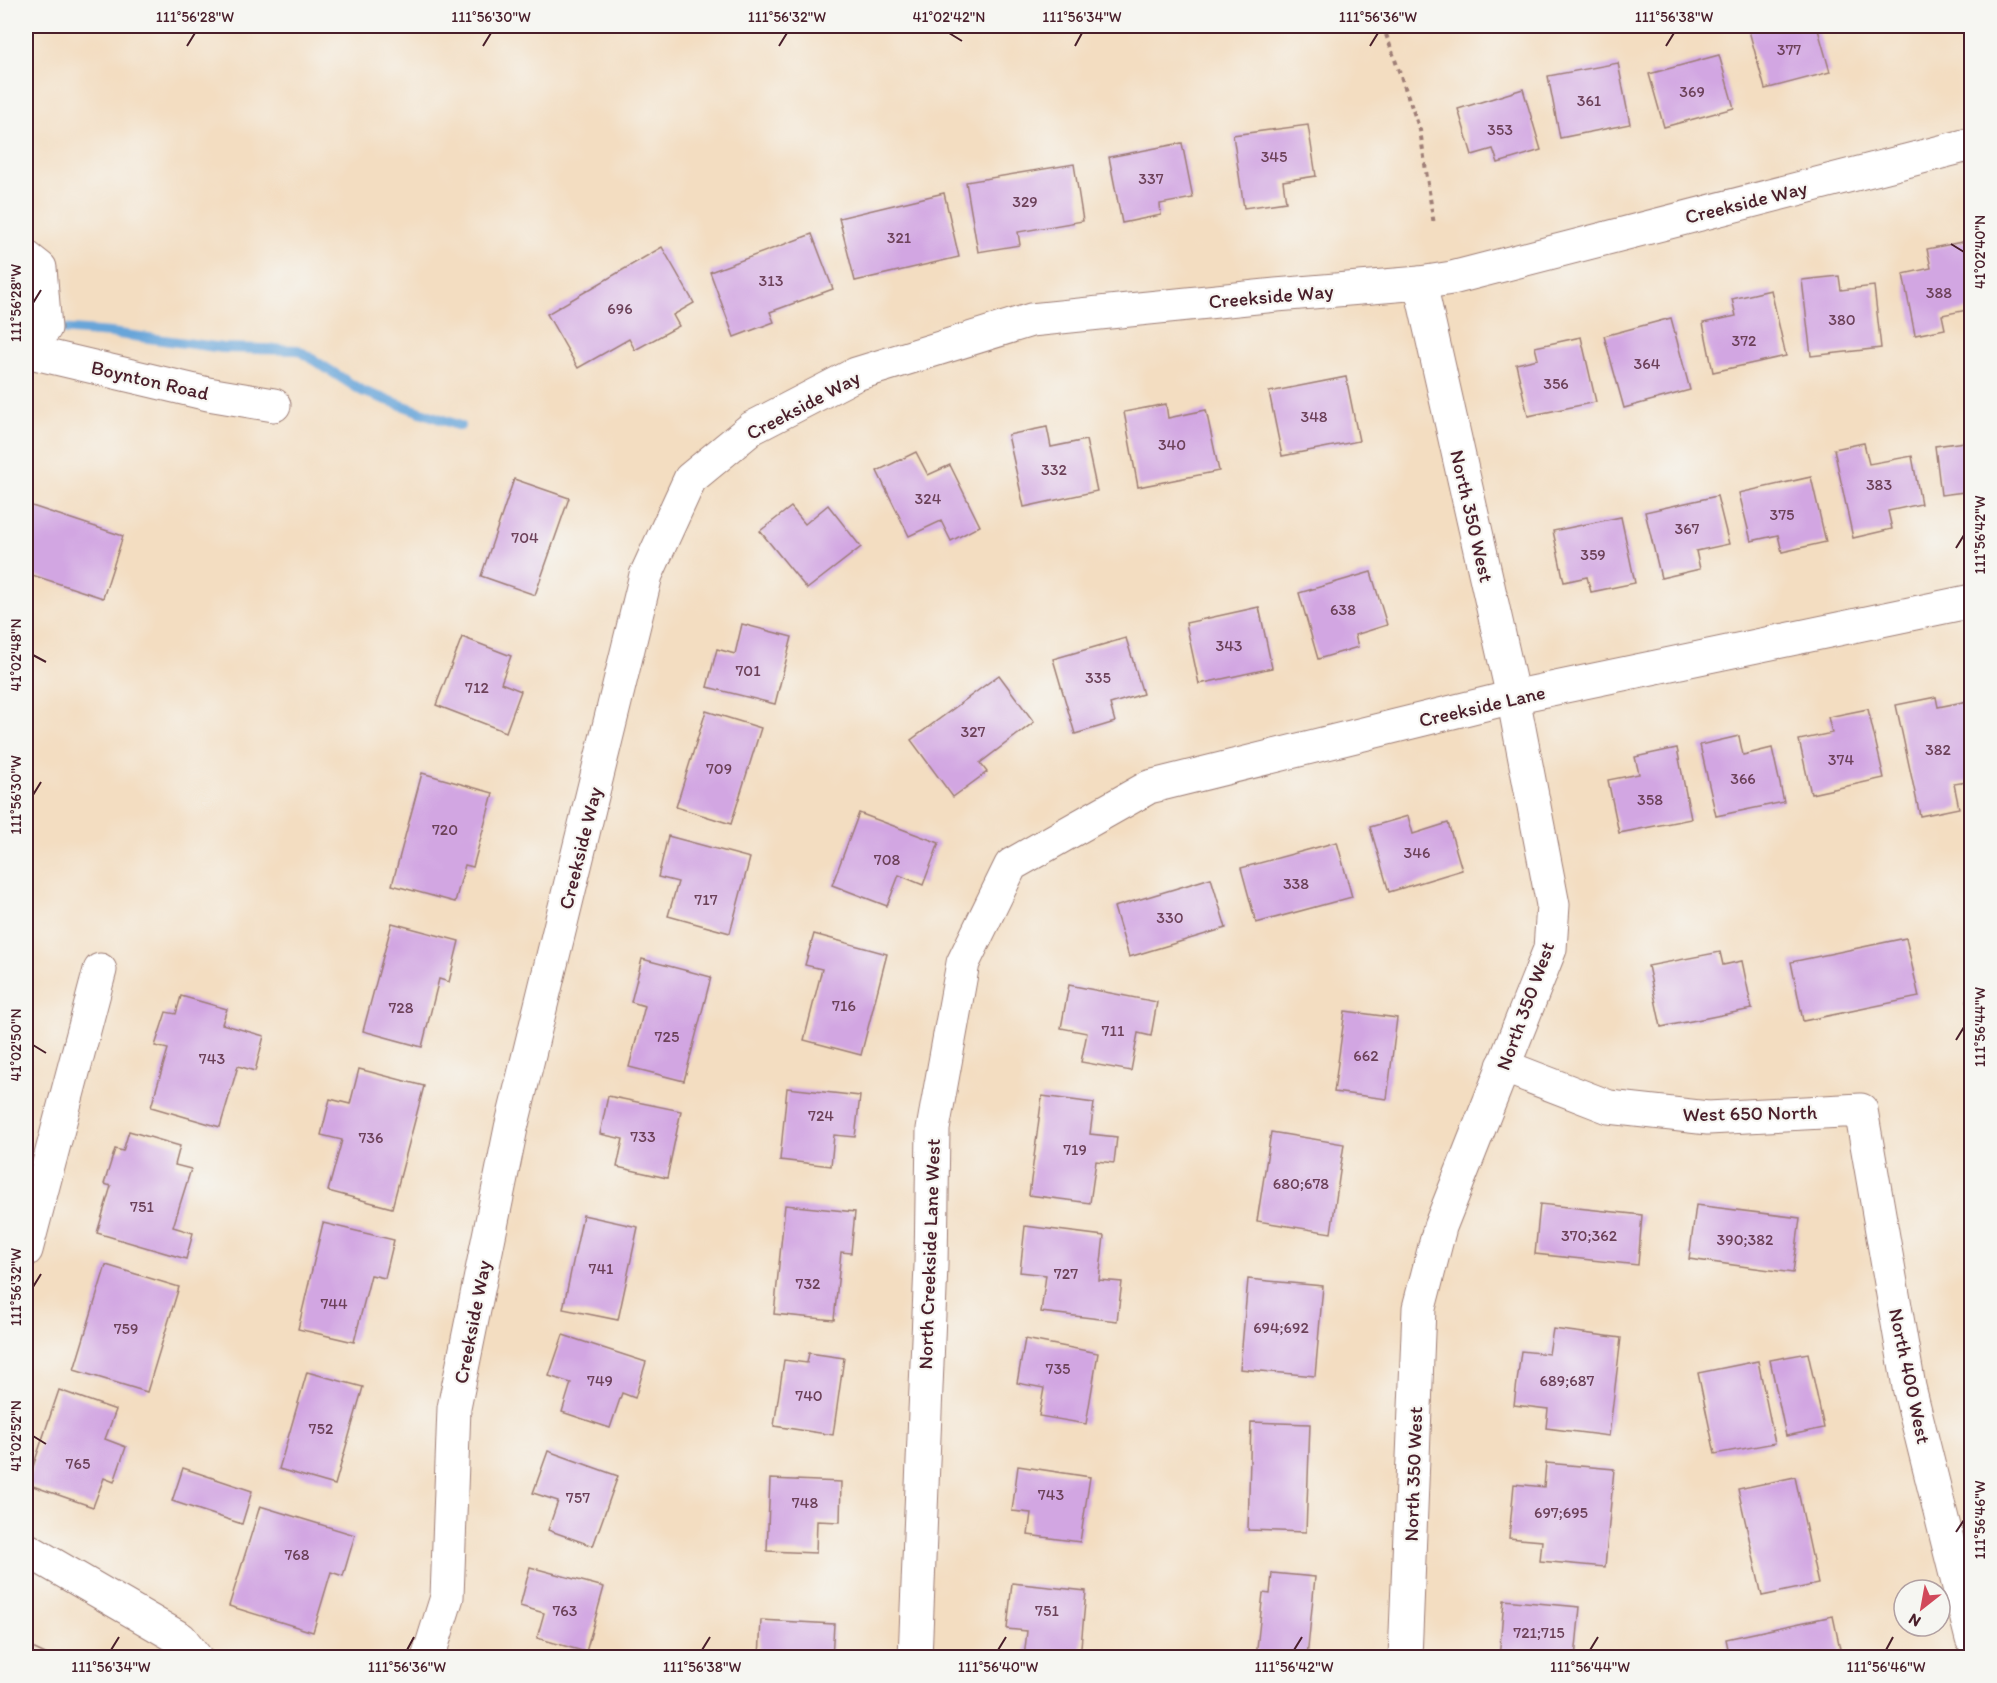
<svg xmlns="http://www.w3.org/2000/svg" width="1997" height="1683" viewBox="0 0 1997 1683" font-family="Itim,sans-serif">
<rect width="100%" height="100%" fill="#f6f6f2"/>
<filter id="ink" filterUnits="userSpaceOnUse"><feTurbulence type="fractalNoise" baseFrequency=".0167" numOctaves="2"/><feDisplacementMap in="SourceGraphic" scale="12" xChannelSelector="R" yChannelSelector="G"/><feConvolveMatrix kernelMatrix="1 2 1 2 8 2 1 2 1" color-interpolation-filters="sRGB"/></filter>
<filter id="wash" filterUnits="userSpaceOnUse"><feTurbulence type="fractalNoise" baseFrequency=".008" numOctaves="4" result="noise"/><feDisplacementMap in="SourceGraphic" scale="24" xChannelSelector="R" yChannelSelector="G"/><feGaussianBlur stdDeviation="1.35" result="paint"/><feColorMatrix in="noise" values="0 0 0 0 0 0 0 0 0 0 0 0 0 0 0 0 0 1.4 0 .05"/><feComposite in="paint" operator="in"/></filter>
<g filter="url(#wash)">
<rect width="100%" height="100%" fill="#f3ddc1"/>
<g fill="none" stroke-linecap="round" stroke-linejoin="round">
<path stroke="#67a5d9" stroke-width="10" d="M26,323l19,5 66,5 112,15 75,2 64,41 98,35"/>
</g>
<g id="blocks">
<g fill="#d2a6e2">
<path d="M1753,26h64l13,46 -65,17 -17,-62z"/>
<path d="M1719,55l15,53 -70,19 -15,-53z"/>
<path d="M1618,63l12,61 -70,14 -12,-62z"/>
<path d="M1523,89l18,61 -43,13 -5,-14 -21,6 -14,-46z"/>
<path d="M1308,125l8,51 -33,5 3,21 -42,6 -11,-73z"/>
<path d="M1182,143l11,55 -33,6 1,11 -39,8 -13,-66z"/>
<path d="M1074,164l9,57 -65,11 2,13 -42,7 -12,-70z"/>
<path d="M944,193l15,64 -104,24 -16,-63z"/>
<path d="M812,234l21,55 -63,23 4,10 -40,15 -24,-65z"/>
<path d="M1967,241l5,24v44l-30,6 3,14 -30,6 -12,-61 28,-6 -4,-19z"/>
<path d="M662,247l32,56 -21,12 6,11 -44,24 -6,-11 -51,29 -31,-54z"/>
<path d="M1839,276l2,14 33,-4 7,62 -70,8 -9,-76z"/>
<path d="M1771,290l15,66 -73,16 -10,-49 33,-7 -4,-17z"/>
<path d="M1671,318l19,72 -66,18 -20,-72z"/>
<path d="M1581,337l15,65 -68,14 -12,-52 22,-5 -3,-12z"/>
<path d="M1346,377l13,64 -77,15 -13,-64z"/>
<path d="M1166,404l2,14 38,-8 13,61 -81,16 -14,-75z"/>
<path d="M1047,427l4,20 35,-7 11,51 -73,16 -16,-72z"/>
<path d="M1972,441v50l-31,4 -6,-49z"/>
<path d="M1864,443l5,21 43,-8 9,48 -33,7 4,18 -39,9 -19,-89z"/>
<path d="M916,452l12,23 22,-10 30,61 -29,15 -10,-20 -32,15 -32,-65z"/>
<path d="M1811,477l15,65 -44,10 -4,-17 -27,6 -12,-48z"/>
<path d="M514,479l55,19 -34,97 -54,-19z"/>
<path d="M1717,496l12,48 -33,7 4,18 -39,9 -16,-66z"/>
<path d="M26,504l97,32 -20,62 -77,-25z"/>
<path d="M828,505l33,42 -54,42 -47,-58 31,-24 14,17z"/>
<path d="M1621,517l14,66 -44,9 -4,-15 -23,5 -11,-51z"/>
<path d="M1371,572l16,53 -32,10 3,12 -40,12 -19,-66z"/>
<path d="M1259,607l13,61 -73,16 -13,-61z"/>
<path d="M742,624l50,13 -17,67 -68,-17 10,-38 18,5z"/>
<path d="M462,637l49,19 -10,27 20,8 -15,41 -70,-27z"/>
<path d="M1126,638l17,56 -33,10 5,18 -40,12 -22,-75z"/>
<path d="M999,675l35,47 -54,41 7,9 -34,25 -42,-57z"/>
<path d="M1936,697l2,10 30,-6 4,16v64l-18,3 5,24 -39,8 -24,-111z"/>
<path d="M1868,709l16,69 -73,16 -12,-54 33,-7 -4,-16z"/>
<path d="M706,711l55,17 -30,96 -55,-17z"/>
<path d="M1739,736l4,19 29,-7 12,54 -68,14 -16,-71z"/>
<path d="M1677,748l14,71 -72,14 -11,-53 31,-6 -4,-17z"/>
<path d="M422,773l71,20 -20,74 -8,-2 -10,37 -63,-17z"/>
<path d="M859,813l80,30 -16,42 -24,-10 -12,31 -55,-21z"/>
<path d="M1408,816l5,18 35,-11 14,47 -73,22 -19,-65z"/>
<path d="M668,836l82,22 -20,75 -62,-17 10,-34 -20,-5z"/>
<path d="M1337,842l15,55 -96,26 -15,-55z"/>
<path d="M1211,878l15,50 -97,29 -15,-50z"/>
<path d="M392,923l67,18 -10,41 -10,-3 -17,68 -59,-16z"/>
<path d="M814,934l73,20 -26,101 -57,-15 18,-71 -17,-4z"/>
<path d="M1906,938l13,59 -116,24 -12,-59z"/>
<path d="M1720,952l3,13 19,-4 10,48 -91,18 -13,-61z"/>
<path d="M642,959l69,18 -27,104 -55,-14 16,-61 -14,-4z"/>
<path d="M1069,985l88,17 -6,34 -13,-3 -7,38 -50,-9 6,-29 -26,-5z"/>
<path d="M181,996l46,13 -5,15 42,12 -9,35 -17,-5 -18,61 -69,-20 17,-58 -13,-3 11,-34 10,2z"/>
<path d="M1972,999v17h-2l-3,-16z"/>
<path d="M1345,1011l52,7 -10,81 -53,-7z"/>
<path d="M359,1069l65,17 -32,122 -64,-17 14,-51 -21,-5 9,-36 20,5z"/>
<path d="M787,1088l73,8 -5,41 -21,-2 -3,31 -51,-6z"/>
<path d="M608,1096l73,15 -14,67 -50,-11 6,-28 -23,-5z"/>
<path d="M1042,1096l52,7 -4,31 27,3 -3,26 -18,-2 -6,42 -61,-8z"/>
<path d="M129,1131l51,15 -5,19 16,4 -18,58 20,6 -7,26 -89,-26 14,-47 -7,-2 11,-35 8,2z"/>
<path d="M1271,1132l73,12 -13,89 -74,-12z"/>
<path d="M1540,1204l102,11 -4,50 -103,-11z"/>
<path d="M785,1205l70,7 -4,41 -10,-1 -7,68 -60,-6z"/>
<path d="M1696,1205l104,13 -7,55 -104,-14z"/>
<path d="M583,1215l55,12 -20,93 -55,-11z"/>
<path d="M323,1223l71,17 -9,38 -14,-3 -17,67 -56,-13z"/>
<path d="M1025,1226l79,10 -5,44 23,2 -5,39 -76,-9 5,-37 -26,-3z"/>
<path d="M106,1265l73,22 -32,105 -73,-22z"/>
<path d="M1248,1279l75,7 -8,90 -75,-7z"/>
<path d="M1553,1329l68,9 -12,98 -63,-8 2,-19 -34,-4 7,-54 28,3z"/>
<path d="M563,1335l83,27 -11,36 -13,-5 -12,35 -48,-16 9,-29 -22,-7z"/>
<path d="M1025,1339l73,14 -12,71 -47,-8 5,-28 -27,-5z"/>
<path d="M809,1353l35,5 -11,77 -59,-9 10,-66 23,3z"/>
<path d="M1808,1353l16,75 -38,8 -16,-76z"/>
<path d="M1758,1361l17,82 -60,11 -17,-81z"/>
<path d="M307,1372l56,15 -28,98 -56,-16z"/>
<path d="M59,1390l57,20 -11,29 21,8 -12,35 -10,-4 -11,29 -66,-23z"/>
<path d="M1251,1422l59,2 -4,108 -58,-2z"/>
<path d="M548,1451l70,25 -25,70 -45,-16 10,-29 -25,-8z"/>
<path d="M1546,1463l68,6 -9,98 -65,-6 2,-20 -33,-3 5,-54 30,3z"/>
<path d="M1018,1466l72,11 -10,65 -52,-7 3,-22 -19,-2z"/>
<path d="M183,1468l69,23 -10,33 -70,-23z"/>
<path d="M1795,1477l23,107 -56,12 -24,-107z"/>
<path d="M770,1479l71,3 -1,40 -23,-1 -1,32 -49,-2z"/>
<path d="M260,1506l95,29 -12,41 -12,-4 -18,60 -84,-26z"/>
<path d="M530,1567l74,20 -18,65 -49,-14 7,-25 -24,-7z"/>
<path d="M1272,1573l43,4 -8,81h-51l7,-65 7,1z"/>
<path d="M1012,1583l74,8 -6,67h-56l3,-27 -20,-2z"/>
<path d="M1504,1600l76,7 -5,51h-76z"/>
<path d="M1833,1616l9,42h-112l-4,-19z"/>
<path d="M761,1620l73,4 -2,34h-73z"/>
<path d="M26,1645l28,13h-28z"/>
</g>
</g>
</g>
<g filter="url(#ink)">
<use href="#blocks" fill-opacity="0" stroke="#9e7e76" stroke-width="1.5"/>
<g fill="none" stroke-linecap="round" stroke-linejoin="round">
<g stroke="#9e7e76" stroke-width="35">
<g id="minor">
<path d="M26,257l14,11 5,60"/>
<path d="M26,351l182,43 66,11"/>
<path d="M1503,1066l106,41 99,11 153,-8 48,277 63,252"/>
<path d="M26,1250l74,-280"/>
<path d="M26,1549l155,90 15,19"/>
<path d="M428,1658l19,-61 7,-189 57,-280 135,-553 44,-96 62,-51 104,-54 175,-54 245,-25 144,-12 32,-5 520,-134"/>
<path d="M915,1658l16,-393 2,-136 30,-166 48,-98 138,-78 364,-90 459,-96"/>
<path d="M1405,1658l14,-350 21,-81 110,-278 3,-44 -40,-208 -93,-414"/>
</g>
</g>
<path stroke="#9e7e76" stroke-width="4" stroke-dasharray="4.5 4.5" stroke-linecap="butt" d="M1383,26l37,104 14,95"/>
<use href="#minor" stroke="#fff" stroke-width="33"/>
</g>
</g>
<path fill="none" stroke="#4a1f2b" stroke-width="2" d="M949,33l13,8M187,46l8,-13M483,46l8,-13M779,46l8,-13M1075,46l7,-13M1370,46l8,-13M1666,46l8,-13M1951,244l13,8M33,303l8,-13M1956,548l8,-13M33,655l13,7M33,795l8,-13M1956,1040l8,-13M33,1045l13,8M33,1287l8,-13M33,1436l13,8M1956,1532l8,-12M111,1650l8,-13M407,1650l7,-13M702,1650l8,-13M998,1650l8,-13M1294,1650l8,-13M1590,1650l8,-13M1886,1650l7,-13"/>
<g text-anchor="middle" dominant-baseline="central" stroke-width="4.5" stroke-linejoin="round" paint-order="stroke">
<g font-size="16" fill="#6c4159">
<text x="1789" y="49">377</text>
<text x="1692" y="91">369</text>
<text x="1589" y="100">361</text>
<text x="1500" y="129">353</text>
<text x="1274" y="156">345</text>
<text x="1151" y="178">337</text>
<text x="1025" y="201">329</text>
<text x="899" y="237">321</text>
<text x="771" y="280">313</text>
<text x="1939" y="292">388</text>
<text x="620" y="308">696</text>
<text x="1842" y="319">380</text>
<text x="1744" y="340">372</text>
<text x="1647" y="363">364</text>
<text x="1556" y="383">356</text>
<text x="1314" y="416">348</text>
<text x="1172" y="444">340</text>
<text x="1054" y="469">332</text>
<text x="1879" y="484">383</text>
<text x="928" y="498">324</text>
<text x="1782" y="514">375</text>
<text x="1687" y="528">367</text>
<text x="525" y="537">704</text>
<text x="1593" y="554">359</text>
<text x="1343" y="609">638</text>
<text x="1229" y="645">343</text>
<text x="748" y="670">701</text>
<text x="1098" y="677">335</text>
<text x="477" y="687">712</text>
<text x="973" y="731">327</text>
<text x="1938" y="749">382</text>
<text x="1841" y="759">374</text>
<text x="719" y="768">709</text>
<text x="1743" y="778">366</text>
<text x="1650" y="799">358</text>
<text x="445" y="829">720</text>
<text x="1417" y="852">346</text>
<text x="887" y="859">708</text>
<text x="1296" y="883">338</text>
<text x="706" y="899">717</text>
<text x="1170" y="917">330</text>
<text x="844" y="1005">716</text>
<text x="401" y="1007">728</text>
<text x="1113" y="1030">711</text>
<text x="667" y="1036">725</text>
<text x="1366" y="1055">662</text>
<text x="212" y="1058">743</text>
<text x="821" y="1115">724</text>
<text x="643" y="1136">733</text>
<text x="371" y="1137">736</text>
<text x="1075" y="1149">719</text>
<text x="1301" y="1183">680;678</text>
<text x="142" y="1206">751</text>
<text x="1589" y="1235">370;362</text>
<text x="1745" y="1239">390;382</text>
<text x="601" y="1268">741</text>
<text x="1066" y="1273">727</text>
<text x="808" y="1283">732</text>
<text x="334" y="1303">744</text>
<text x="1281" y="1327">694;692</text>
<text x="126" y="1328">759</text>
<text x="1058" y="1368">735</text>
<text x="600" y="1380">749</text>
<text x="1567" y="1380">689;687</text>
<text x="809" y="1395">740</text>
<text x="321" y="1428">752</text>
<text x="78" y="1463">765</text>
<text x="1051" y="1494">743</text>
<text x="578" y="1497">757</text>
<text x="805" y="1502">748</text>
<text x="1561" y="1512">697;695</text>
<text x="297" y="1554">768</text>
<text x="565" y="1610">763</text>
<text x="1047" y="1610">751</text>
<text x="1539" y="1632">721;715</text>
</g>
<g font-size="20" fill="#4a1f2b" stroke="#f6f6f2">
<text transform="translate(1746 202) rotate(-14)">Creekside Way</text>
<text transform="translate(1271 296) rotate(-5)">Creekside Way</text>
<text transform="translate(150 380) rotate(13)">Boynton Road</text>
<text transform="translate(803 405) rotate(-28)">Creekside Way</text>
<text transform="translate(1472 516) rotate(77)">North 350 West</text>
<text transform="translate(1482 706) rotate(-13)">Creekside Lane</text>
<text transform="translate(580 848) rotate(-76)">Creekside Way</text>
<text transform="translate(1525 1006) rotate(-70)">North 350 West</text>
<text transform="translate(1750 1113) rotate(-1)">West 650 North</text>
<text transform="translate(929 1254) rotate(-88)">North Creekside Lane West</text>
<text transform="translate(472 1322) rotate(-79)">Creekside Way</text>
<text transform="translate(1910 1376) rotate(78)">North 400 West</text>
<text transform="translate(1413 1474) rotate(-88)">North 350 West</text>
</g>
</g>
<rect width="1997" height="1683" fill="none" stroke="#f6f6f2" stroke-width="66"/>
<g transform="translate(1922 1608) rotate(211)"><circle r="28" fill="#f6f6f2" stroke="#b1a0a2" stroke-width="1.5"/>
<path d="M0-4.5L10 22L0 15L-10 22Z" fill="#d1495b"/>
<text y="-9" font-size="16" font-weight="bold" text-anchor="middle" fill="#4a1f2b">N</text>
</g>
<rect x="33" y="33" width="1931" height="1617" fill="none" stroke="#4a1f2b" stroke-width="2"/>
<g font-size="15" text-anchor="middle" fill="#4a1f2b">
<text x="195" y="22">111°56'28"W</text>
<text x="491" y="22">111°56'30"W</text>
<text x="787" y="22">111°56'32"W</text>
<text x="949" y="22">41°02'42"N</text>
<text x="1082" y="22">111°56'34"W</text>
<text x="1378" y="22">111°56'36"W</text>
<text x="1674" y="22">111°56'38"W</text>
<text transform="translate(1980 252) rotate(-90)" y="5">41°02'40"N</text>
<text transform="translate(16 303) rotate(-90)" y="5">111°56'28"W</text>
<text transform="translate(1980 535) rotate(-90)" y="5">111°56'42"W</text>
<text transform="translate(16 655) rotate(-90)" y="5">41°02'48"N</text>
<text transform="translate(16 795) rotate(-90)" y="5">111°56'30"W</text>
<text transform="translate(1980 1027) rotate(-90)" y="5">111°56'44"W</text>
<text transform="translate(16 1045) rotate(-90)" y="5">41°02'50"N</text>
<text transform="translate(16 1287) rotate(-90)" y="5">111°56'32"W</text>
<text transform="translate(16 1436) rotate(-90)" y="5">41°02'52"N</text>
<text transform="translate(1980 1520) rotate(-90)" y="5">111°56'46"W</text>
<text x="111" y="1672">111°56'34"W</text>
<text x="407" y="1672">111°56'36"W</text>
<text x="702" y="1672">111°56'38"W</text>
<text x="998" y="1672">111°56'40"W</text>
<text x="1294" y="1672">111°56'42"W</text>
<text x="1590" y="1672">111°56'44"W</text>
<text x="1886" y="1672">111°56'46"W</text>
</g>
</svg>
